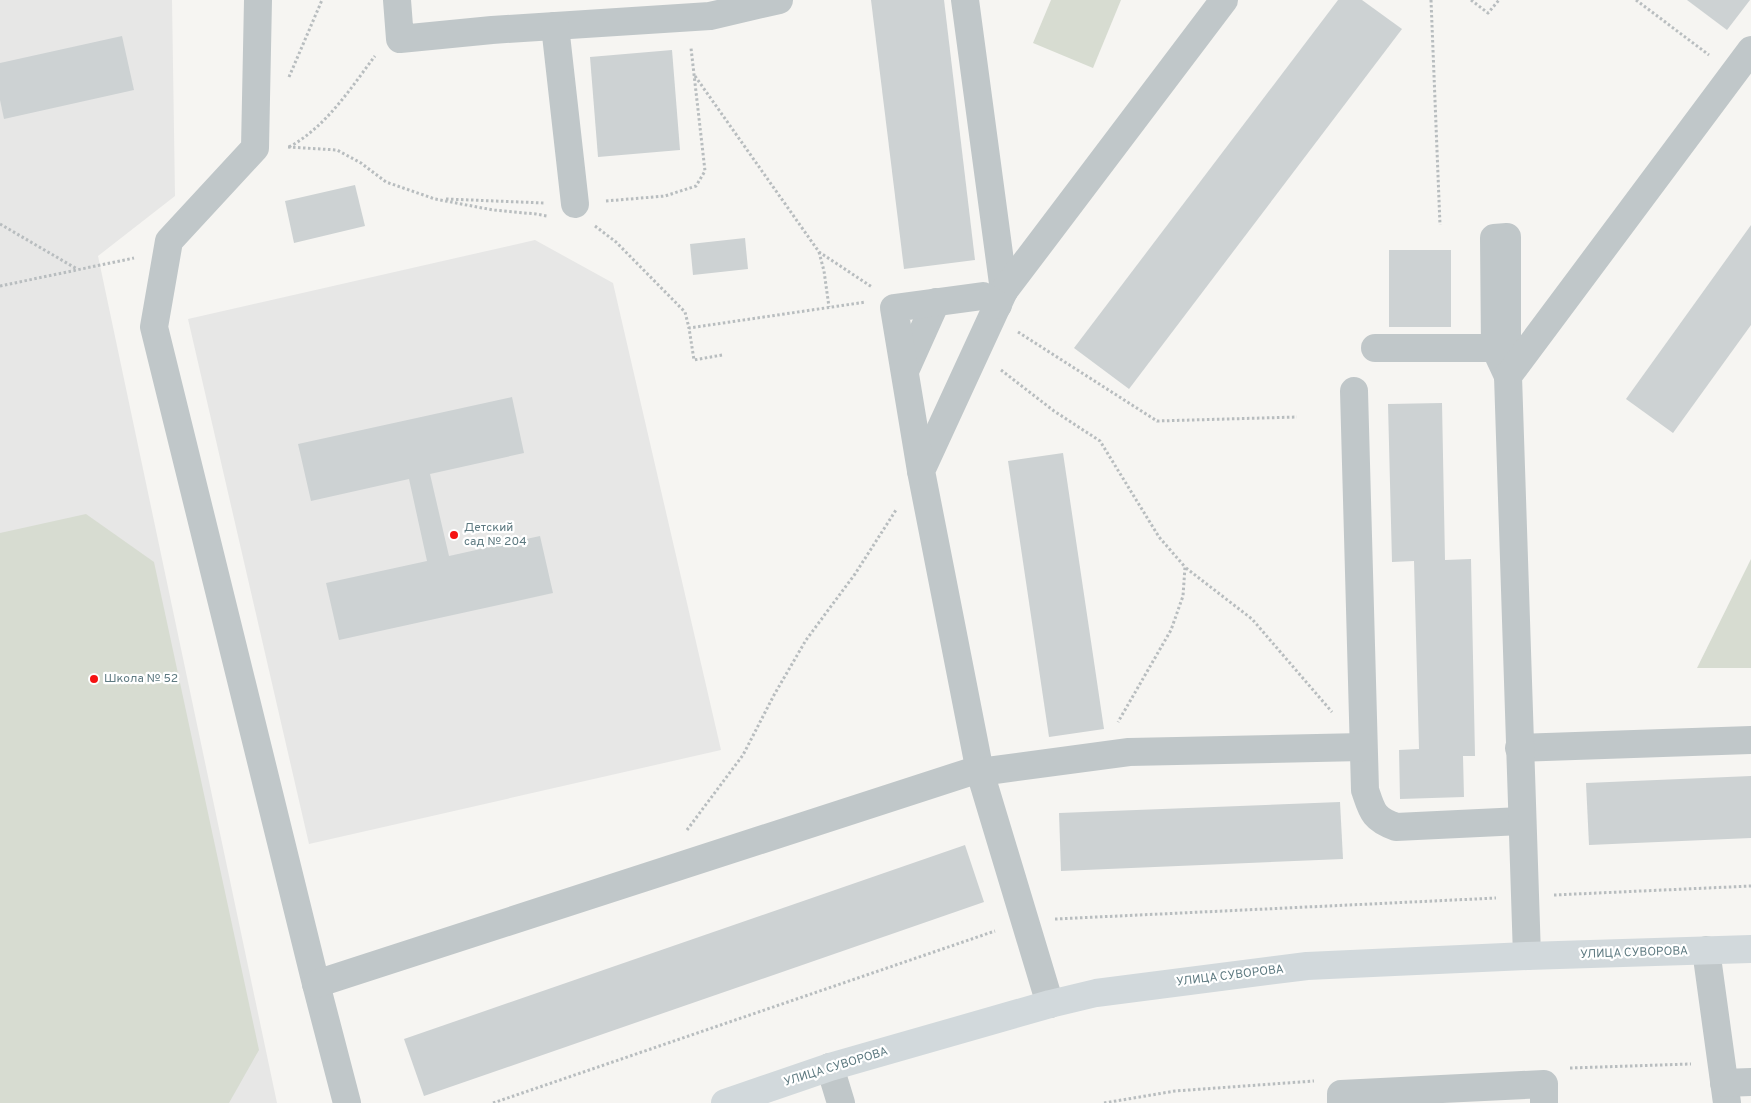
<svg xmlns="http://www.w3.org/2000/svg" width="1751" height="1103" viewBox="0 0 1751 1103" font-family="Overpass,sans-serif">
<rect width="100%" height="100%" fill="#f6f5f2"/>
<g fill="#e7e7e6">
<path d="M0,0h172l3,196 -77,60 179,847h-277z"/>
<path d="M535,240l78,43 108,467 -412,94 -121,-525z"/>
</g>
<g fill="#d7dcd1">
<path d="M1051,0h70l-28,68 -60,-25z"/>
<path d="M86,514l68,48 105,488 -30,53h-229v-570z"/>
<path d="M1751,559v109h-54z"/>
</g>
<g fill="#cdd2d3">
<path d="M871,0h73l31,260 -71,9z"/>
<path d="M1338,0h24l40,29 -273,360 -55,-41z"/>
<path d="M1687,0h63l-23,30z"/>
<path d="M122,36l12,54 -130,29 -4,-19v-37z"/>
<path d="M672,50l8,100 -82,7 -8,-100z"/>
<path d="M355,185l10,41 -71,17 -9,-42z"/>
<path d="M1751,225v100l-78,108 -47,-34z"/>
<path d="M745,238l3,31 -55,6 -3,-31z"/>
<rect x="1389" y="250" width="62" height="77"/>
<path d="M512,397l12,56 -94,21 19,82 91,-20 13,57 -214,47 -13,-57 101,-22 -18,-82 -98,22 -13,-57z"/>
<path d="M1442,403l3,157 26,-1 4,197h-12l1,41 -64,2 -1,-49 20,-1 -5,-188 -22,1 -4,-158z"/>
<path d="M1063,453l41,276 -55,8 -41,-276z"/>
<path d="M1751,776v62l-162,7 -3,-62z"/>
<path d="M1340,802l3,57 -282,12 -2,-58z"/>
<path d="M965,845l19,57 -560,194 -20,-57z"/>
</g>
<g fill="none" stroke-linecap="round" stroke-linejoin="round">
<g stroke="#b8bdbf" stroke-width="3" stroke-dasharray="2.5 2.5" stroke-linecap="butt">
<path d="M1431,0l9,225"/>
<path d="M1471,0l17,13 11,-13"/>
<path d="M1636,0l73,55"/>
<path d="M695,76l124,176 53,35"/>
<path d="M289,77l33,-77"/>
<path d="M288,147l49,3 24,13 25,19 49,17 58,11 43,4 11,2"/>
<path d="M289,147c37,-20 61,-58 86,-91"/>
<path d="M446,199l98,4"/>
<path d="M606,201l59,-5 31,-10 9,-15 -14,-123"/>
<path d="M0,224l77,45"/>
<path d="M595,226l21,16 69,70 4,16"/>
<path d="M819,252l5,19 5,36"/>
<path d="M0,286l134,-28"/>
<path d="M1018,332l139,89 140,-4"/>
<path d="M722,355l-28,5 -5,-32 177,-26"/>
<path d="M1001,370l53,41 46,30 59,96 26,30 -2,29 -12,34 -53,92"/>
<path d="M1186,568l66,51 80,93"/>
<path d="M687,830l56,-75 31,-60 32,-55 49,-66 41,-64"/>
<path d="M1554,895l197,-9"/>
<path d="M1055,919l441,-21"/>
<path d="M1570,1068l121,-4"/>
<path d="M493,1103l502,-172"/>
<path d="M1104,1103l71,-12 139,-10"/>
</g>
<g stroke="#c0c7c9" stroke-width="28">
<path d="M258,0l-3,148 -86,93 -15,86 162,657 31,119"/>
<path d="M397,0l3,39 92,-9 218,-14 69,-16"/>
<path d="M965,0l39,291 -83,180 59,301 70,232"/>
<path d="M555,26l20,178"/>
<path d="M1004,291l220,-291"/>
<path d="M1375,348h120l12,-5v-106l-13,1 1,110 13,28"/>
<path d="M905,371l31,-69"/>
<path d="M1354,391l11,399c7,21 8,29 31,37l125,-6"/>
<path d="M921,471l-27,-163 89,-12 15,9"/>
<path d="M1519,748l232,-8"/>
<path d="M1706,950l21,153"/>
<path d="M1527,956l-19,-580 243,-326"/>
<path d="M316,984l654,-212h10l149,-20 234,-5"/>
<path d="M830,1067l11,36"/>
<path d="M1724,1083l27,-1"/>
<path d="M1341,1103v-9l203,-10v19"/>
</g>
<path stroke="#d2d9dc" stroke-width="28" d="M725,1103l105,-36 220,-63 46,-11 211,-27 220,-10 224,-7"/>
</g>
<g fill="#f51313" stroke="#fff" stroke-width="2">
<circle cx="454" cy="535" r="5"/>
<circle cx="94" cy="679" r="5"/>
</g>
<g text-anchor="middle" dominant-baseline="central" stroke-width="4.5" stroke-linejoin="round" paint-order="stroke">
<g font-size="12" fill="#5e7a81" stroke="#fff" text-anchor="start">
<text x="464" y="528">Детский<tspan x="464" dy="14">сад № 204</tspan></text>
<text x="104" y="679">Школа № 52</text>
</g>
<g font-size="12" fill="#5e7a81" stroke="#fff">
<text transform="translate(1634 953) rotate(-2)">УЛИЦА СУВОРОВА</text>
<text transform="translate(1230 976) rotate(-7)">УЛИЦА СУВОРОВА</text>
<text transform="translate(836 1067) rotate(-17)">УЛИЦА СУВОРОВА</text>
</g>
</g>
</svg>
